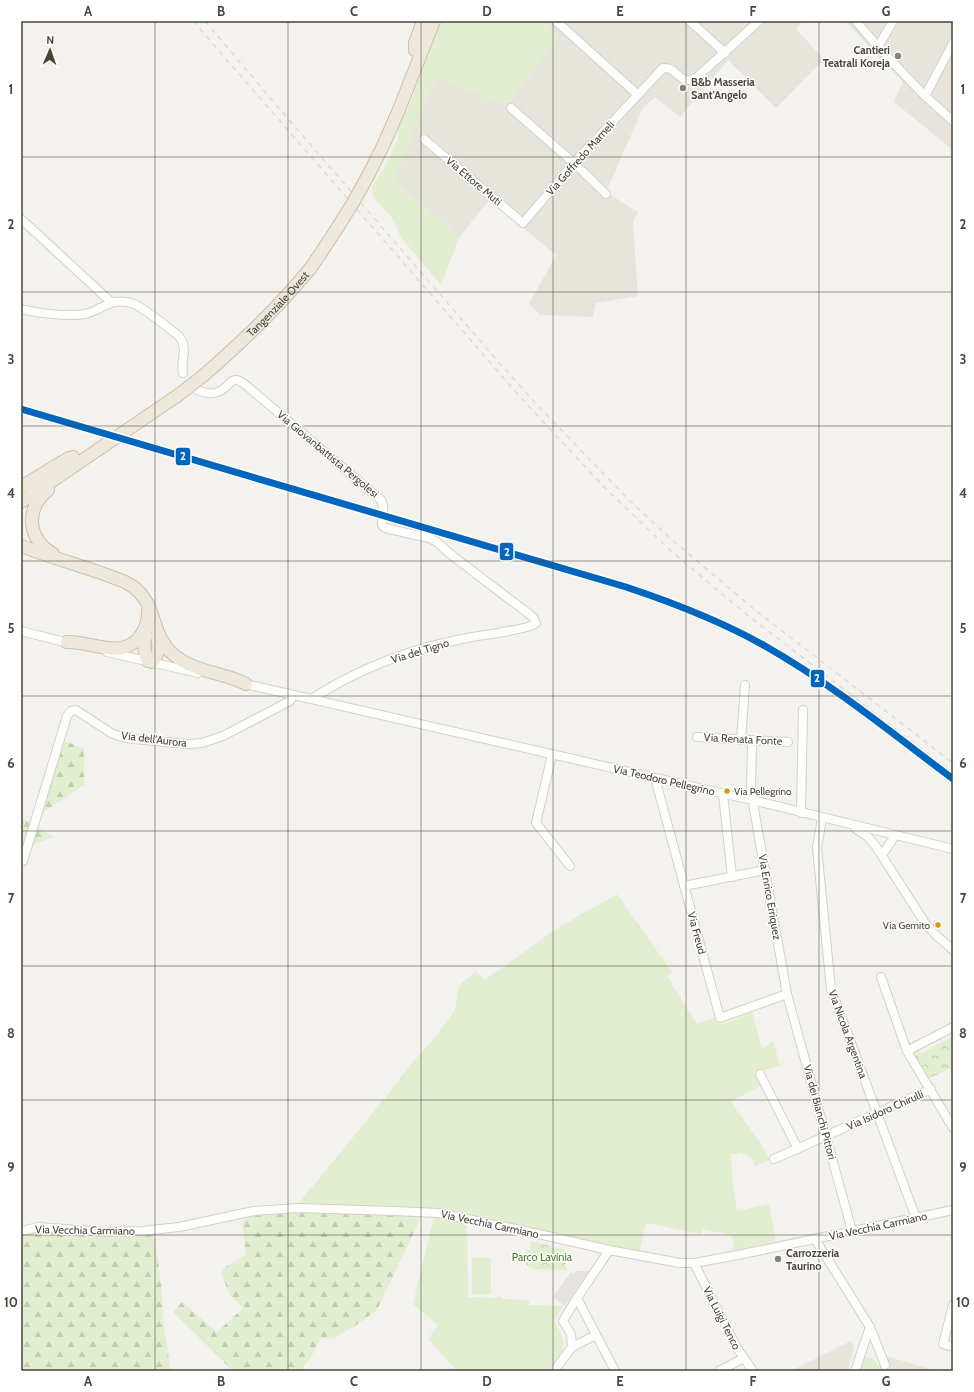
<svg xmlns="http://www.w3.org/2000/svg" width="974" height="1392" viewBox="0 0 974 1392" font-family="Cabin,sans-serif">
<defs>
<pattern id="forest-firs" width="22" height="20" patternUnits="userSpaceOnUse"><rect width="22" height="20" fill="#e1eecf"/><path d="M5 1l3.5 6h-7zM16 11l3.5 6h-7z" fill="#c3cdb2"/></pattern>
<pattern id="park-crowns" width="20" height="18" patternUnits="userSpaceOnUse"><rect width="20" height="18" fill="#e1eecf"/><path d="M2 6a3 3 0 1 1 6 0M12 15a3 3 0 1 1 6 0" fill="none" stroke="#c3cdb2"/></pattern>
</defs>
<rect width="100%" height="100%" fill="#f4f2ee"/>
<g fill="#e7e4dc">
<path d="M543,21h260l-7,8 28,30 -48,49 -48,-48 -48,57 -25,-20 -12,11 -37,84 32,20 -5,9 5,75 -42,7 -3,14 -53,-2 -11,-11 27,-49 -67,-55 -30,38 -65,-59 42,-103 123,-39z"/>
<path d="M845,21h108v129l-59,-48 9,-20z"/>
<path d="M851,1341l3,5 -6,25h-57z"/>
</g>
<path fill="#eae5da" d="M886,1356l44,13 -1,2h-37z"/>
<g fill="#e1eecf">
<path d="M441,21h102l16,16 -53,69 -70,-29 -42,102 65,59 -18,47 -41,-49 -6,-16 -21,-23 -1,-10 14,-22 12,-26v-14l6,-12 3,-2z"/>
<path d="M617,894l55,78 -5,4 30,48 18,-7 4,7 8,-1 25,-12 10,38 11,-8 7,25 -24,6 6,14 -32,15 30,41 10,18 -15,6 -3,-7 -5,-4h-4l-1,-2 -11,1 2,32 4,25 32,-7 7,37 -42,10 -2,-16 -29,-6 -2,5 -55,-11 -7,29 -203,-43 -138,-5 57,-69 37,-46 18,-24 22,-24 10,-14 9,-11 4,-7 4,-22 3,-5 7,-4 6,-7 10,9 77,-55 10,-5 17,-11 1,1z"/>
<path d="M434,1216l26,4 7,3 1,74 28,1 3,-2 5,3 25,1v5l34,1 -9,14c14,26 12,28 -5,51h-92l-29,-32 10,-14 -25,-21z"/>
<rect x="472" y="1258" width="19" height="36"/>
<path d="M865,1356l9,3 5,7 10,-4 3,9h-33l4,-13z"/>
</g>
<g fill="url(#forest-firs)">
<path d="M60,740l24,8v37l-48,32z"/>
<path d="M21,817l33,20 -33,12z"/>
<path d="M298,1210l124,5 -45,95 -19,14 -25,15 -12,-1 -11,21 -10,12h-67l-60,-59 9,-10 35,30 26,-24 -13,-13 -9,-22 4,-6 21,-12 -4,-33 12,-9z"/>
<path d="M38,1228l116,5 7,50 3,46 7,42h-150v-138z"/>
</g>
<g fill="url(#park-crowns)">
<path d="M953,1037v30l-25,12 -14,-26 4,-4 3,4z"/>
<path d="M531,1241l35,9v20l-34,-1 -6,-5v-14h5z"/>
</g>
<path fill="#e6e3df" d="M576,1271h13l-24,35 -12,-9 18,-25 3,2z"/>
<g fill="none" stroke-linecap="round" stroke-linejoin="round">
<g stroke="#d2d0cb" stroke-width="10">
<g id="minor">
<path d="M556,21l81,73"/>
<path d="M690,21l35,32"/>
<path d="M856,21l22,26 47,49 28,25"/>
<path d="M878,47l15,-26"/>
<path d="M925,96l28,-53"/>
<path d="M511,108l63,55 32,31"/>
<path d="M424,139l99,84 51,-60 89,-95c16,-1 15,18 33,10l63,-57"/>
<path d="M21,219l90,83"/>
<path d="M21,309c14,4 49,8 64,5 18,-4 25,-17 46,-11 12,3 37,25 48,33 10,13 1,23 4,37"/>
<path d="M197,390c12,5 21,5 31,-5 2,-3 4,-5 8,-5 4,0 8,4 11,6l134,114c5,10 0,14 1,25l3,3 44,10 8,4 12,11 43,33 41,31 3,6c-5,6 -53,12 -64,14 -57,10 -112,31 -161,62"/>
<path d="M21,631l51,13"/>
<path d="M107,652l91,21"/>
<path d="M241,683l511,117 201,49"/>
<path d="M697,737l91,5"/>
<path d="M741,740l4,-55"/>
<path d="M752,741l-1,51 36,202 65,237"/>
<path d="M552,755l-16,68 34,43"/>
<path d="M655,778l65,240 67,-24"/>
<path d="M723,794l9,83"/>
<path d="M801,813l2,-103"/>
<path d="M822,818l-5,30 14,141 85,229"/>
<path d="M856,829l11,7 8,9 50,78 11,12 17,15"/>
<path d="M882,855l13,-19"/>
<path d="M23,861l44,-145 4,-5 5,-1 35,23 11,4 11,2 55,5 14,-1 21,-7 67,-35 3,-6"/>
<path d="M684,886l81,-16"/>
<path d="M881,977l26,74 46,77"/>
<path d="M907,1051l46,-24"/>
<path d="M760,1074l38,75"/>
<path d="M774,1159l157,-70"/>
<path d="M21,1231l17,-4 67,5 37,-1 37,-4 75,-16 44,-3 96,3 44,2 83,17 88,20 71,13h14l44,-8 215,-45"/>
<path d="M815,1239l55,88 15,38"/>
<path d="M694,1263l43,85 16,23"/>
<path d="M577,1298l38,73"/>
<path d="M953,1305l-10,39 10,3"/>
<path d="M572,1347l-1,-13 -8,-13c14,-25 31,-47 46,-71"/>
<path d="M556,1371l1,-4 15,-20 24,-12"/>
<path d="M719,1371l25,-13"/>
<path d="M855,1371l15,-44"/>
</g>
</g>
<g stroke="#ccbfa9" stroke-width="14">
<g id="highway">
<path d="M415,50v-7l8,-22"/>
<path d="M398,112l36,-91"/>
<path id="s1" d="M203,376c39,-34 73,-66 106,-106 10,-13 18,-27 27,-40"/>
<path d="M21,487l48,-29 4,-1"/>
<path d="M48,490c-23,19 -21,48 5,64"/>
<path d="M21,502l156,-106"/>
<path d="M21,546c27,10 54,18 80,27 13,5 28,8 38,19 20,20 11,49 42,68 20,13 44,13 65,24"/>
<path d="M146,628c-1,11 -4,24 2,33"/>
<path d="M67,642c23,-1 52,17 71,-3 7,-8 10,-17 10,-28"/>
<path d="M152,662c8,-8 7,-16 5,-26"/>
</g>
</g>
<use href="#minor" stroke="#fdfdfc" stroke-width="8"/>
<use href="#highway" stroke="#ede8db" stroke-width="12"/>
<g stroke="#dbdbda" stroke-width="1.5" stroke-dasharray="5 5" stroke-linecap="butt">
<path d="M193,21l328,377 86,92 64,61 75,63 207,159"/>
<path d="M205,21l60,71 231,267 43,48 91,94 40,37 85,72 198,153"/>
</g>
<g stroke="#ccbfa9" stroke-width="14" stroke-linecap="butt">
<g id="highway-bridge">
<path d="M336,230c25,-38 45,-77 62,-118"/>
<path d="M177,396l26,-20"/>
</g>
</g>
<use href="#highway-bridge" stroke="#ede8db" stroke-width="12"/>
<g stroke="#fff" stroke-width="10">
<path id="rail-1" d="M21,409l605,178c48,16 95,34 139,59 67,38 127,87 188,133"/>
</g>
<use href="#rail-1" stroke="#0065bd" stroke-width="7"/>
</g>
<path fill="none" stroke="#4b4439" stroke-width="1" stroke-opacity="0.55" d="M155,21v1350M288,21v1350M421,21v1350M553,21v1350M686,21v1350M819,21v1350M21,157h932M21,292h932M21,426h932M21,561h932M21,696h932M21,831h932M21,966h932M21,1100h932M21,1235h932"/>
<g fill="#868178" stroke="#fff" stroke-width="1.5">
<circle cx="898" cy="56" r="4"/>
<circle cx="683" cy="88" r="4"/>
<circle cx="778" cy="1259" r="4"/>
</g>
<g fill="#dd9709" stroke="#fff" stroke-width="1.5">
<circle cx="727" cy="791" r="3.5"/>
<circle cx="938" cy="925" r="3.5"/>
</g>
<g text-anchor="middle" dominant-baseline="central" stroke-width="3" stroke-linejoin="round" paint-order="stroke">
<g font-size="10" fill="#4b4439" stroke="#fff" text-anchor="start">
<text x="734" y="791">Via Pellegrino</text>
<text x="930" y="925" text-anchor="end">Via Gemito</text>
</g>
<g font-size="11" font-weight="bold" fill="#4b4439" stroke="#fff" text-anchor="start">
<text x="890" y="50" text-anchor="end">Cantieri<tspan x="890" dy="13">Teatrali Koreja</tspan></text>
<text x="691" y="82">B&amp;b Masseria<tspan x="691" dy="13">Sant'Angelo</tspan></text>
<text x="786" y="1253">Carrozzeria<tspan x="786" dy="13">Taurino</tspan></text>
</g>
<g font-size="11" fill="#4b4439" stroke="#fff">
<text transform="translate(580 158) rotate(-48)">Via Goffredo Mameli</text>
<text transform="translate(474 181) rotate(40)">Via Ettore Muti</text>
<text stroke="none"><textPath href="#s1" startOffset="104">Tangenziale Ovest</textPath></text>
<text transform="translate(328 454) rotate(40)">Via Giovanbattista Pergolesi</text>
<text transform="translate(420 651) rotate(-17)">Via del Tigno</text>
<text transform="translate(154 739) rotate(7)">Via dell'Aurora</text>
<text transform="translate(743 739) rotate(3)">Via Renata Fonte</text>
<text transform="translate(664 780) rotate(13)">Via Teodoro Pellegrino</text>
<text transform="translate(770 897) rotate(80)">Via Enrico Erriquez</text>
<text transform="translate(697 933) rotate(75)">Via Freud</text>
<text transform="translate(848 1034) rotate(70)">Via Nicola Argentina</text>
<text transform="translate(885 1110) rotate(-24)">Via Isidoro Chirulli</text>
<text transform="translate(820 1112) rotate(75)">Via dei Bianchi Pittori</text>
<text transform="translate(490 1224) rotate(12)">Via Vecchia Carmiano</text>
<text transform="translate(878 1226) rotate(-12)">Via Vecchia Carmiano</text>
<text transform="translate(85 1230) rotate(1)">Via Vecchia Carmiano</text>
<text transform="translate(722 1318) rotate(63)">Via Luigi Tenco</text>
</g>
<g font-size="11" fill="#4a7f2a" stroke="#fff">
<text x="542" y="1257">Parco Lavinia</text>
</g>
</g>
<g stroke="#fff" stroke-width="1.5">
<rect x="175" y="447" width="16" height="19" rx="4" fill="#0065bd"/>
<rect x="499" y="542" width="15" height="19" rx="4" fill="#0065bd"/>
<rect x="810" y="669" width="15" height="19" rx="4" fill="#0065bd"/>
</g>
<g font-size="11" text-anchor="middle" font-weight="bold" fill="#fff">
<text x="183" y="460">2</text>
<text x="507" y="556">2</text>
<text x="817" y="682">2</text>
</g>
<rect width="974" height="1392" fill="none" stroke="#ffffff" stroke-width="44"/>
<g transform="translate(50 50) rotate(2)" stroke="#ffffff" stroke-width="3" paint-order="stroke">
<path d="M0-3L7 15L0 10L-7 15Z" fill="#4b4439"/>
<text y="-6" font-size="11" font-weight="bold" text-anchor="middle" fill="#4b4439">N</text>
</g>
<rect x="22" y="22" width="930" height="1348" fill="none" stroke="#4b4439" stroke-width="1.5"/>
<g font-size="13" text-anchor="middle" font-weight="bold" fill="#4b4439">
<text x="88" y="16">A</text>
<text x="221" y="16">B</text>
<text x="354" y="16">C</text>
<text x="487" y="16">D</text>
<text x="620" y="16">E</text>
<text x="753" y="16">F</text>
<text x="886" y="16">G</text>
<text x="11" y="94">1</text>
<text x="963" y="94">1</text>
<text x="11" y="229">2</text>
<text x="963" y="229">2</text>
<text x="11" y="364">3</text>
<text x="963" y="364">3</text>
<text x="11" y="498">4</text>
<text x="963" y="498">4</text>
<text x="11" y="633">5</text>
<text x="963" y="633">5</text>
<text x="11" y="768">6</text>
<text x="963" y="768">6</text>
<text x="11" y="903">7</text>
<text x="963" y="903">7</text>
<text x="11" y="1038">8</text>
<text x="963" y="1038">8</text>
<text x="11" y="1172">9</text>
<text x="963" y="1172">9</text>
<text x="11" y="1307">10</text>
<text x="963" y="1307">10</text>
<text x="88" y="1386">A</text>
<text x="221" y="1386">B</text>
<text x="354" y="1386">C</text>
<text x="487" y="1386">D</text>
<text x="620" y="1386">E</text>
<text x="753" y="1386">F</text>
<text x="886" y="1386">G</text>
</g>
</svg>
